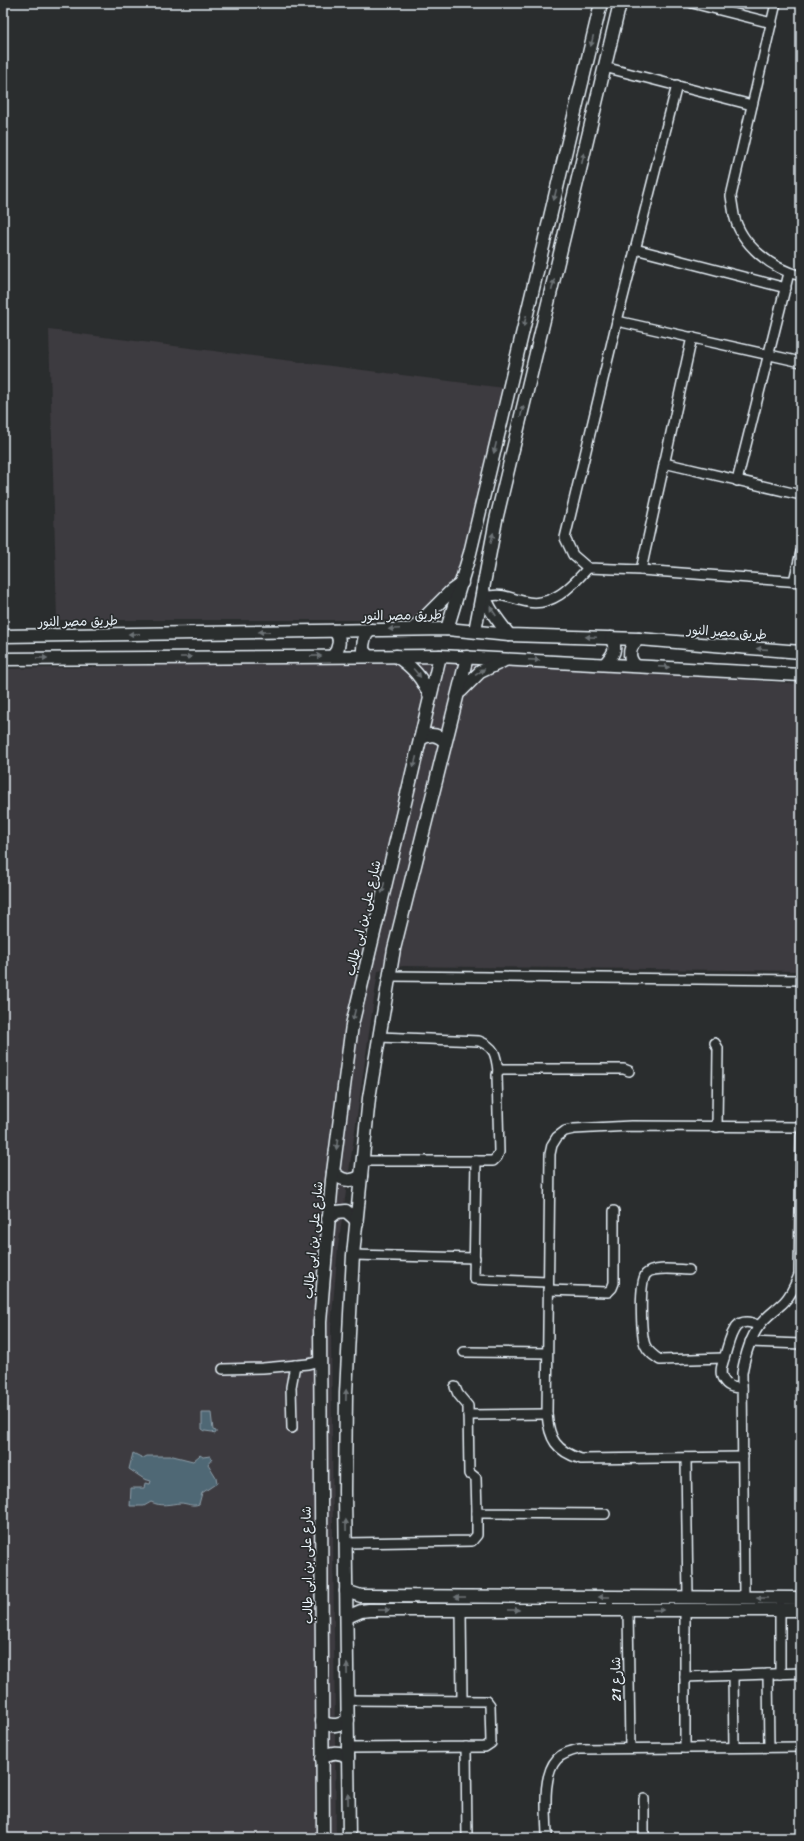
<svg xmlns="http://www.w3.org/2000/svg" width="804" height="1841" viewBox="0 0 804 1841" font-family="Sriracha,'Playpen Sans Arabic',sans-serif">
<rect width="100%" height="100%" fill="#2a2d2e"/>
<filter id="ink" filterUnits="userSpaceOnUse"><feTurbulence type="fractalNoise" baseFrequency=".025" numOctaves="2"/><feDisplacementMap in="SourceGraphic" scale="8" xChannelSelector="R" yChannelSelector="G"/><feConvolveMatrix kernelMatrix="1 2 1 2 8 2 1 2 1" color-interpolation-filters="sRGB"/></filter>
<g filter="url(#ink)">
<g fill="#3d3a3f">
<path d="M49,330l455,58 -48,199 -44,33h-355z"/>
<path d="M453,658l348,26v287l-398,-5 -25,5 -40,276 -7,80 5,511h-333v-1169z"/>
</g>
<g fill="#506774" stroke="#8d9ea9">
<path d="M202,1413h9l2,17 3,1v2l-2,1 -2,-2 -7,-1 -3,-2z"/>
<path d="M133,1453l10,5 4,-2h26l20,5 7,-6 3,2 7,-1 2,3 -4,5 8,13 1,6 -15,10 -3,11c-7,3 -12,-1 -19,-1 -10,1 -19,4 -29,-1l-7,4h-14l1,-18h13l1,-5 5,1 1,-3 -7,-2 -15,-10z"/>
</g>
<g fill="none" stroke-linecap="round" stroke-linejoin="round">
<g stroke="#e8f1f8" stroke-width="12">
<g id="street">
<path d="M692,3l80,20"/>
<path d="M776,3l-45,193c1,6 2,13 3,19 7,30 38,54 67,61"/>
<path d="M604,67l148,38"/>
<path d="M677,85l-60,236 -52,217 8,17 15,13 53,2 160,12"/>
<path d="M635,249l151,39"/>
<path d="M617,321l184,41"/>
<path d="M664,463l137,32"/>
<path d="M737,481l52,-208"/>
<path d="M641,570l51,-233"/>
<path d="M794,581l7,-29"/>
<path d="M484,597c18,-4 23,0 39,4 28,8 48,-14 65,-33"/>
<path d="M389,976l412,4"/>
<path d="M379,1037l100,4c16,6 17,14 19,30"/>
<path d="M715,1043l3,5 -1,79"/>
<path d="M363,1161h130l4,-4 2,-5 -2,-77 1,-4 4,-2h122l5,2"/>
<path d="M476,1161l-2,118 74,3"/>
<path d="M353,1255l122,3"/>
<path d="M689,1270c-10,0 -36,-4 -43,4 -7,9 -5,60 -1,71 3,7 9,11 15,15l64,-2"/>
<path d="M548,1290l60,2 4,-4 2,-5v-72"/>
<path d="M750,1342l51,2"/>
<path d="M464,1352l83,1"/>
<path d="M223,1369l40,-1 45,-4 12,-3"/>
<path d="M455,1387l3,7 10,12 1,68"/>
<path d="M742,1388c-8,0 -15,-1 -19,-9 -5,-8 1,-18 3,-27 5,-17 9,-39 33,-26"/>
<path d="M468,1415l79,-1"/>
<path d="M292,1428l-1,-41 4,-22"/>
<path d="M743,1457l-162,2c-25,-8 -32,-20 -34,-45l3,-260 2,-9 5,-8 8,-6 9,-2 57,-3 170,1"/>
<path d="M686,1458l2,140"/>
<path d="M471,1474l5,4 1,35 128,1"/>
<path d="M346,1543l126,-2 5,-6v-22"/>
<path d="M744,1598l-2,-225c3,-17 7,-33 17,-47 7,-10 17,-16 25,-24 8,-8 11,-17 15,-27l2,-139"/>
<path d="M780,1605v69"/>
<path d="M461,1610l1,90"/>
<path d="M628,1610l2,138"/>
<path d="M685,1610v138"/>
<path d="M768,1674l1,73"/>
<path d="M733,1675l1,72"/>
<path d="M685,1677l116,-4"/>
<path d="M347,1700l140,1 3,4 1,38 -6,4 -137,1"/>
<path d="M466,1747l1,91"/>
<path d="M644,1799v39"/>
<path d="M547,1838c0,-22 -6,-62 10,-79 6,-6 14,-8 22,-10l222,-2"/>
</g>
</g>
<g stroke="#e8f1f8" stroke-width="15">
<g id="secondary">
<path d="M483,589c2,17 16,32 26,46"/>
<path d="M414,628l37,-37 11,-8"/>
<path d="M447,629l23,-76 131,-550"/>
<path d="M475,631l21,-111 124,-517"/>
<path d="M3,636l444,-7 62,6 130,4 162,13"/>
<path d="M333,656c6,-7 9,-19 1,-25"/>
<path d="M368,656l-5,-6c0,-8 1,-16 8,-20"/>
<path d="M396,656c17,11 26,22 34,40"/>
<path d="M3,659l437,-3 361,19"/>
<path d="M605,664c8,-9 13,-15 6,-26"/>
<path d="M635,665c-8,-8 -6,-20 4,-26"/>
<path d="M461,691l19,-19 23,-11"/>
<path d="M420,739c10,-6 18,-5 25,3"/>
<path d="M333,1172c9,9 17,11 28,4"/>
<path d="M328,1219l9,-7 9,-1 8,7 3,5"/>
<path d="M346,1591l15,5h8l432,2"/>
<path d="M347,1617l14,-6 8,-1h432"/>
<path d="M322,1721c8,7 18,4 26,-1"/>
<path d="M322,1759c8,-8 17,-8 26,-2"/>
<path d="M323,1838l-3,-516 12,-142 20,-155 88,-369"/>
<path d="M349,1838l-4,-347 1,-98 7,-138 16,-157 25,-149 73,-292"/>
</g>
</g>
<use href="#street" stroke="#2a2d2e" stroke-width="9"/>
<use href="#secondary" stroke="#2a2d2e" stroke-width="12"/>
</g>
<defs><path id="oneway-solid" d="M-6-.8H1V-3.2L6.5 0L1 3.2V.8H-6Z"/></defs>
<g fill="#6c7275">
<use href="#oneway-solid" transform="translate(592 41) rotate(103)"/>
<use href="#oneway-solid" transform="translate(583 158) rotate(-77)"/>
<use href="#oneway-solid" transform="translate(555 195) rotate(103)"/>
<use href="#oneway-solid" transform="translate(553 285) rotate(-76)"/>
<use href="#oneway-solid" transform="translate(525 321) rotate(103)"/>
<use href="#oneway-solid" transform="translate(522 411) rotate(-76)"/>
<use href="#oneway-solid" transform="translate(495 448) rotate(103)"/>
<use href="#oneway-solid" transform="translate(492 538) rotate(-77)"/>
<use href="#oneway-solid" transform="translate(493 611) rotate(-123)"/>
<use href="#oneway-solid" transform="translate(394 629) rotate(178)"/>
<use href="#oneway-solid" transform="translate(264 632) rotate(179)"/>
<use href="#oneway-solid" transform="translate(134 634) rotate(179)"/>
<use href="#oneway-solid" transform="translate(591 637) rotate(-178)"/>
<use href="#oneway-solid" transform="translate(762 649) rotate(-176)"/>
<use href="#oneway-solid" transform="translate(316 656) rotate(-1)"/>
<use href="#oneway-solid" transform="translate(186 657)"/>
<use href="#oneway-solid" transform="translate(42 658)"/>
<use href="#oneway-solid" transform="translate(534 660) rotate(3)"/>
<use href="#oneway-solid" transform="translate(664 667) rotate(3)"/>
<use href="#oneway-solid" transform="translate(480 672) rotate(-35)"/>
<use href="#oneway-solid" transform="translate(417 673) rotate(50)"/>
<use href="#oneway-solid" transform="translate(415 762) rotate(104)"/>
<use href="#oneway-solid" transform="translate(383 888) rotate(104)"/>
<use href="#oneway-solid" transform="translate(354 1015) rotate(103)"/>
<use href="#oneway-solid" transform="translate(337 1144) rotate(97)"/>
<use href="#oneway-solid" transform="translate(346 1395) rotate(-89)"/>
<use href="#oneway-solid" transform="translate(346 1525) rotate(-91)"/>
<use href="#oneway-solid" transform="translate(460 1597) rotate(-180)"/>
<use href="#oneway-solid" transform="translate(604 1597) rotate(-180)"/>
<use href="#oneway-solid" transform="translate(762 1598) rotate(-180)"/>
<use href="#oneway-solid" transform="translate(384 1610)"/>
<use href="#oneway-solid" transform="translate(514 1610)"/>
<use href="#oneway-solid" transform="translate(658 1610)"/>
<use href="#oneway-solid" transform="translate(347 1669) rotate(-91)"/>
<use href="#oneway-solid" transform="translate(348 1799) rotate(-91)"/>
</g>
</g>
<g text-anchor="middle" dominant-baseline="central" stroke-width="3.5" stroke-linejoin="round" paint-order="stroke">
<g font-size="13" fill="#e8f1f8" stroke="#2a2d2e">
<text transform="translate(402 615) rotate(-1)">طريق مصر النور</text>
<text transform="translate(78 621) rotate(-1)">طريق مصر النور</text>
<text transform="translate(727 632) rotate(4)">طريق مصر النور</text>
<text transform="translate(363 918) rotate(-77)">شارع على بن ابى طالب</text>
<text transform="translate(313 1240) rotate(-85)">شارع على بن ابى طالب</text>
<text transform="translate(307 1565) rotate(-91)">شارع على بن ابى طالب</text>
<text transform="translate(616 1679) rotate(-91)">شارع 21</text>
</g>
</g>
<rect width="804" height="1841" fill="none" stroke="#2a2d2e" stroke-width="16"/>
<rect x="8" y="8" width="788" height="1825" fill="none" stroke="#e8f1f8" stroke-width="1.5" filter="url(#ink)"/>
</svg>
